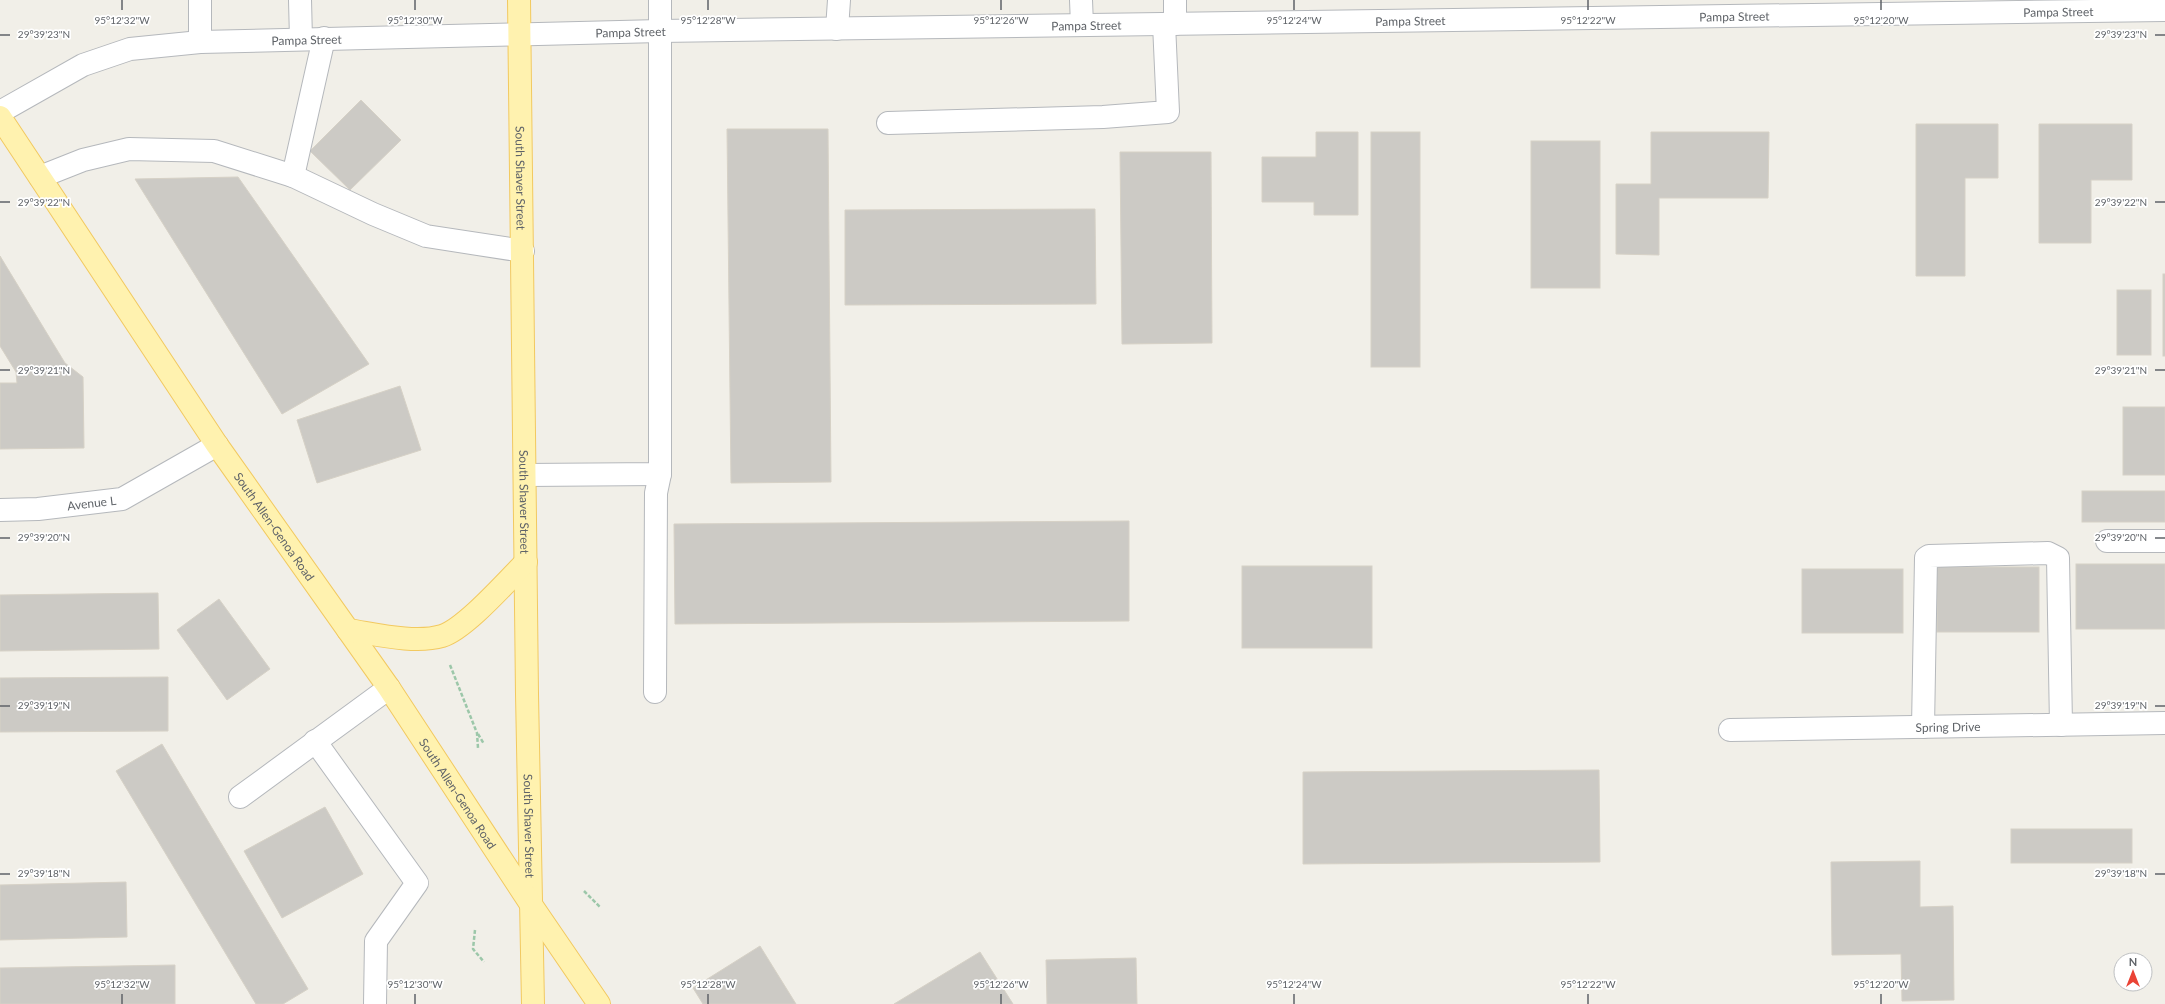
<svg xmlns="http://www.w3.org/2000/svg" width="2165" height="1004" viewBox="0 0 2165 1004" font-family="Lato,sans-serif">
<rect width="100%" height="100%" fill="#f1efe8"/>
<g fill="#cccac5" stroke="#d6d1c6">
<path d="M361,100l40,40 -51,50 -40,-39z"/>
<path d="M1916,124h82v54h-33v98h-49z"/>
<path d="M2039,124h93v56h-41v63h-52z"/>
<path d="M727,129h101l3,353 -100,1z"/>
<path d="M1316,132h42v83h-44v-13h-52v-45h54z"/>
<rect x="1371" y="132" width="49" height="235"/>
<path d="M1651,132h118l-1,66h-109v57l-43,-1v-70h35z"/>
<rect x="1531" y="141" width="69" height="147"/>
<path d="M1120,152h91l1,191 -90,1z"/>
<path d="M238,177l131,187 -87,50 -147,-235z"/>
<path d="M1095,209l1,95 -251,1v-95z"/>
<path d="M0,256l65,107 18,14 1,71 -84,1v-66h17l-1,-11 -16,-26z"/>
<rect x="2163" y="274" width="2" height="82"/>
<rect x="2117" y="290" width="34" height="65"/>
<path d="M400,386l21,64 -104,33 -20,-63z"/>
<rect x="2123" y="407" width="42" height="68"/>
<rect x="2082" y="491" width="83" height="31"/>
<path d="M1129,521v100l-454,3 -1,-100z"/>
<rect x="2076" y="564" width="89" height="65"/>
<rect x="1242" y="566" width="130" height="82"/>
<rect x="1937" y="567" width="102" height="65"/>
<rect x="1802" y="569" width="101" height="64"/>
<path d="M158,593l1,56 -159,2v-56z"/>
<path d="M219,599l51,70 -43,31 -50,-70z"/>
<path d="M168,677v54l-168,1v-54z"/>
<path d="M162,744l146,245 -25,15h-27l-140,-233z"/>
<path d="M1599,770l1,92 -297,2v-92z"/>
<path d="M325,807l38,67 -81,44 -38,-67z"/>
<rect x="2011" y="829" width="121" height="34"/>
<path d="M1920,861v46l33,-1 1,94 -52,1 -1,-47 -69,1 -1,-93z"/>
<path d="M126,882l1,55 -127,3v-55z"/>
<path d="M760,946l36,58h-93l-10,-16z"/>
<path d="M980,952l33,52h-119z"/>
<path d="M1136,958l1,46h-90l-1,-44z"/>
<path d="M175,965v39h-175v-36z"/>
</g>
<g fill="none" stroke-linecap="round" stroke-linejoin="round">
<g stroke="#b5b8bc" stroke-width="24">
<g id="minor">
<path d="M200,0v42"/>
<path d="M300,0l1,39"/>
<path d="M1081,0l1,25"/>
<path d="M1175,0v24"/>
<path d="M837,29l2,-29"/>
<path id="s1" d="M0,112l83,-47 47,-16 70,-7 460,-11 1505,-21"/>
<path d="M888,123l215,-6 65,-5 -4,-88"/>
<path d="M293,176l31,-138"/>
<path d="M40,177l43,-17 46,-11 85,2 79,25 80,38 53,22 97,15"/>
<path d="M525,475l135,-1v-474"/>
<path id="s2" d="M0,510l38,-1 84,-10 95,-54"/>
<path d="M2107,541h58"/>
<path d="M655,692l1,-199 4,-19"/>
<path d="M1923,727l3,-169 3,-2 119,-3 10,5 3,167"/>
<path id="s3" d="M1730,730l435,-7"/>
<path d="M315,741l102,142 -41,58 -1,63"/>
<path d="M240,797l149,-109"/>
</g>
</g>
<g stroke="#f2c960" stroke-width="24">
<g id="major">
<path id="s4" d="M519,0l8,694 6,310"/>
<path id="s5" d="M0,117l217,328 172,243 143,218 67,98"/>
<path d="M348,630c27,4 67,14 94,6 23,-7 65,-55 84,-74"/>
</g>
</g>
<g stroke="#9cc7a9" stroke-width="2.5" stroke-dasharray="4 2" stroke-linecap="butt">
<path d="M450,665l27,68 1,15"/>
<path d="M478,734l6,10"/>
<path d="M584,891l16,16"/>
<path d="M475,930l-2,19 11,13"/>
</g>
<use href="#minor" stroke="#fff" stroke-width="22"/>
<use href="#major" stroke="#fff2af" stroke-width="22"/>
</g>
<path fill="none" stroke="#5f6368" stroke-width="1.5" d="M122,0v10M415,0v10M708,0v10M1001,0v10M1294,0v10M1588,0v10M1881,0v10M0,35h10M2155,35h10M0,202h10M2155,202h10M0,370h10M2155,370h10M0,538h10M2155,538h10M0,706h10M2155,706h10M0,874h10M2155,874h10M122,994v10M415,994v10M708,994v10M1001,994v10M1294,994v10M1588,994v10M1881,994v10"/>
<g text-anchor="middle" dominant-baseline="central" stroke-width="3.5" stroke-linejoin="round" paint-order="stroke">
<g font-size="12" fill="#5f6368" stroke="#fff">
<text stroke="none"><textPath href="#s1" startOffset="2074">Pampa Street</textPath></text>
<text stroke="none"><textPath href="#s1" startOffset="1750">Pampa Street</textPath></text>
<text stroke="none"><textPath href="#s1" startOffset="1426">Pampa Street</textPath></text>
<text stroke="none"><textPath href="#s1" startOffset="1102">Pampa Street</textPath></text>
<text stroke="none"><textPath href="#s1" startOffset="646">Pampa Street</textPath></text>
<text stroke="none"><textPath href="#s1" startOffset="322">Pampa Street</textPath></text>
<text stroke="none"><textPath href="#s4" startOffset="178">South Shaver Street</textPath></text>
<text stroke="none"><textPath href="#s4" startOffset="502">South Shaver Street</textPath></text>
<text stroke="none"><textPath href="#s2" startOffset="92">Avenue L</textPath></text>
<text stroke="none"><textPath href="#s5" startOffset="493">South Allen-Genoa Road</textPath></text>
<text stroke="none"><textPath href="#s3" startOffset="218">Spring Drive</textPath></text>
<text stroke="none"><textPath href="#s5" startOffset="817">South Allen-Genoa Road</textPath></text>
<text stroke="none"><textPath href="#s4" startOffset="826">South Shaver Street</textPath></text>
</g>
</g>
<g font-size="10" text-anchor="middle" fill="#5f6368" stroke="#fff" stroke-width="3.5" stroke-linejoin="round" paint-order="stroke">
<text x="122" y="24">95°12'32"W</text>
<text x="415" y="24">95°12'30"W</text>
<text x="708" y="24">95°12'28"W</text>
<text x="1001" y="24">95°12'26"W</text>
<text x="1294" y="24">95°12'24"W</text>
<text x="1588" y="24">95°12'22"W</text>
<text x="1881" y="24">95°12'20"W</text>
<text x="44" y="38">29°39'23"N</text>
<text x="2121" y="38">29°39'23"N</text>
<text x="44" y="206">29°39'22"N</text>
<text x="2121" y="206">29°39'22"N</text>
<text x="44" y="374">29°39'21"N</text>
<text x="2121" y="374">29°39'21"N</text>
<text x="44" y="541">29°39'20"N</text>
<text x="2121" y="541">29°39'20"N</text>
<text x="44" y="709">29°39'19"N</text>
<text x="2121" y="709">29°39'19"N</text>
<text x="44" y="877">29°39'18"N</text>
<text x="2121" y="877">29°39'18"N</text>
<text x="122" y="988">95°12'32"W</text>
<text x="415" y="988">95°12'30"W</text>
<text x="708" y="988">95°12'28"W</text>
<text x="1001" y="988">95°12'26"W</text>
<text x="1294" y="988">95°12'24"W</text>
<text x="1588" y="988">95°12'22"W</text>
<text x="1881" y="988">95°12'20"W</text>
</g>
<g transform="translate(2133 972)"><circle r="19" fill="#ffffff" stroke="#bfc1c3"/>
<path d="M0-3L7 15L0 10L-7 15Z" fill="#ea4335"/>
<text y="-6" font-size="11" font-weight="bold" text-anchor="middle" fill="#5f6368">N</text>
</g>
</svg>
